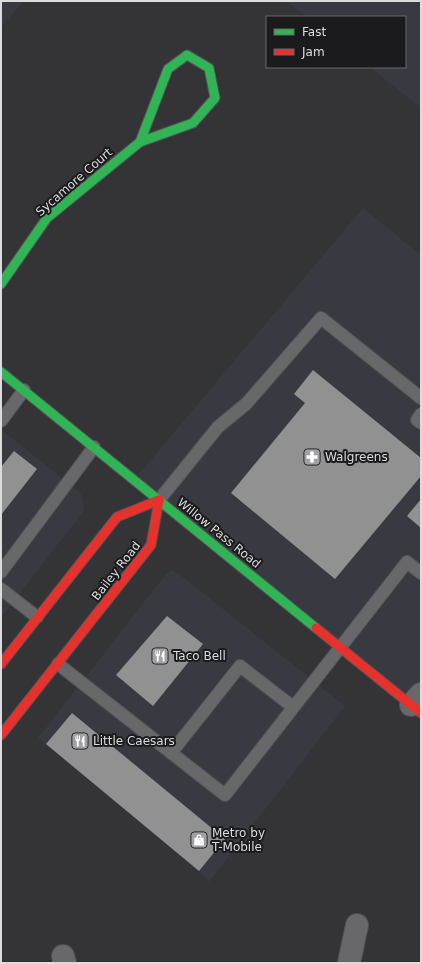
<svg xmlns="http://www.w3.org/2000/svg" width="422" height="964" viewBox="0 0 422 964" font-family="'DejaVu Sans',sans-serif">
<rect width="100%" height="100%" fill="#343436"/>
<g fill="#393942">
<path d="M1,1h23l-23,26z"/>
<path d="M287,1h134v107l-51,-41h35v-50h-98z"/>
<path d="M363,208l58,47v458l-287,-233z"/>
<path d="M1,429l80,65 3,12 -1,6 -82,105z"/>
<path d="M170,571h4l5,3 166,132 -136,176 -10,-11 -161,-133 128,-164z"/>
</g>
<g fill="#919192">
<path d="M313,370l108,88v18l-86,103 -104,-86 74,-90 -11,-9z"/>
<path d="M14,451l23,18 -36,46v-48z"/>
<path d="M421,499v29l-14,-12z"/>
<path d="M167,616l36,28 -50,62 -37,-31z"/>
<path d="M72,713l153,126 -26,32 -153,-127z"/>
</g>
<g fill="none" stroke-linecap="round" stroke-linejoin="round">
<g stroke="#525254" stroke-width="14">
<g id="lane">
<path d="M421,414l-4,6 4,3"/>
<path d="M1,421l23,-31"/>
<path d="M159,500l59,-73 28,-23 75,-86 100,80"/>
<path d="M1,572l93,-125"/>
<path d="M1,589l36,28"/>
<path d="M58,664l167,131 182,-233 14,11"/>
<path d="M171,753l69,-87 53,41"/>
</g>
</g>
<g stroke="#525254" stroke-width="24">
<g id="street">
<path d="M411,705l10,-11"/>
<path d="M63,956l2,7"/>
<path d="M349,963l8,-38"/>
</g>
</g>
<g stroke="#525254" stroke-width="11">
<g id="fast">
<path d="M1,284l46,-66 93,-76 53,-19 22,-25 -6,-30 -22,-13 -19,14 -28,73"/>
<path d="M1,372l315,256"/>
</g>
</g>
<g stroke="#525254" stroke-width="11">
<g id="jam">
<path d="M316,628l105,85"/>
<path d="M1,664l116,-147 42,-17"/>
<path d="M1,735l150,-190 8,-45"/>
</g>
</g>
<use href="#lane" stroke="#68686a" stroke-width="12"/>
<use href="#street" stroke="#68686a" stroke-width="22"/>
<use href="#fast" stroke="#30b455" stroke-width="9"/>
<use href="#jam" stroke="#e5322d" stroke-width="9"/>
</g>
<defs>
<g id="pharmacy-square" transform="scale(0.9)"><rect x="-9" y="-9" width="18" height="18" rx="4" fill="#a1a1a3" stroke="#1b1b1d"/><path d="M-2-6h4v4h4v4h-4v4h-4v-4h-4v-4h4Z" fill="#fff"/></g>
<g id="restaurant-square" transform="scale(0.9)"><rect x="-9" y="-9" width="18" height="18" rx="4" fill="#a1a1a3" stroke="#1b1b1d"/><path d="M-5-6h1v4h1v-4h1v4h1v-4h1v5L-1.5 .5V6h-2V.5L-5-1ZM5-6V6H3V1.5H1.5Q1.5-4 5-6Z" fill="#fff"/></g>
<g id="shop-square" transform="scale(0.9)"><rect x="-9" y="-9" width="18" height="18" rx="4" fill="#a1a1a3" stroke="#1b1b1d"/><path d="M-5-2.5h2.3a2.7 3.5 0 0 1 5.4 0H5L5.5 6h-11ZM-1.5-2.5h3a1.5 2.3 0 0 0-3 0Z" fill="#fff"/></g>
</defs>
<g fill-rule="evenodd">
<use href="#pharmacy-square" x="312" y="457"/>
<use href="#restaurant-square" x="160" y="656"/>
<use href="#restaurant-square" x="80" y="741"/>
<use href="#shop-square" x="199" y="840"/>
</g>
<g text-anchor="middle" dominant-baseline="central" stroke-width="4" stroke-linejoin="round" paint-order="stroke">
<g font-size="12" fill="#dcdcde" stroke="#1b1b1d">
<text transform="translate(74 182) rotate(-41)">Sycamore Court</text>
<text transform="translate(219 533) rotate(39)">Willow Pass Road</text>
<text transform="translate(116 571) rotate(-52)">Bailey Road</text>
</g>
<g font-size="12" fill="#dcdcde" stroke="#1b1b1d" text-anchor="start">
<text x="325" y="457">Walgreens</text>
<text x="173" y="656">Taco Bell</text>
<text x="93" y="741">Little Caesars</text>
<text x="212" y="833">Metro by<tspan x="212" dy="14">T-Mobile</tspan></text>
</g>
</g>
<rect width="422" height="964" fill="none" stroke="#dcdcde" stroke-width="4"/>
<rect x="266" y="16" width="140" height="52" fill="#1b1b1d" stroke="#68686a"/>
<rect x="274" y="29" width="20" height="6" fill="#30b455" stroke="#68686a"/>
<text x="302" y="36" font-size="12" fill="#dcdcde">Fast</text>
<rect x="274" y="49" width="20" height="6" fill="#e5322d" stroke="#68686a"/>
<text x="302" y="56" font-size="12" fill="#dcdcde">Jam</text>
</svg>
